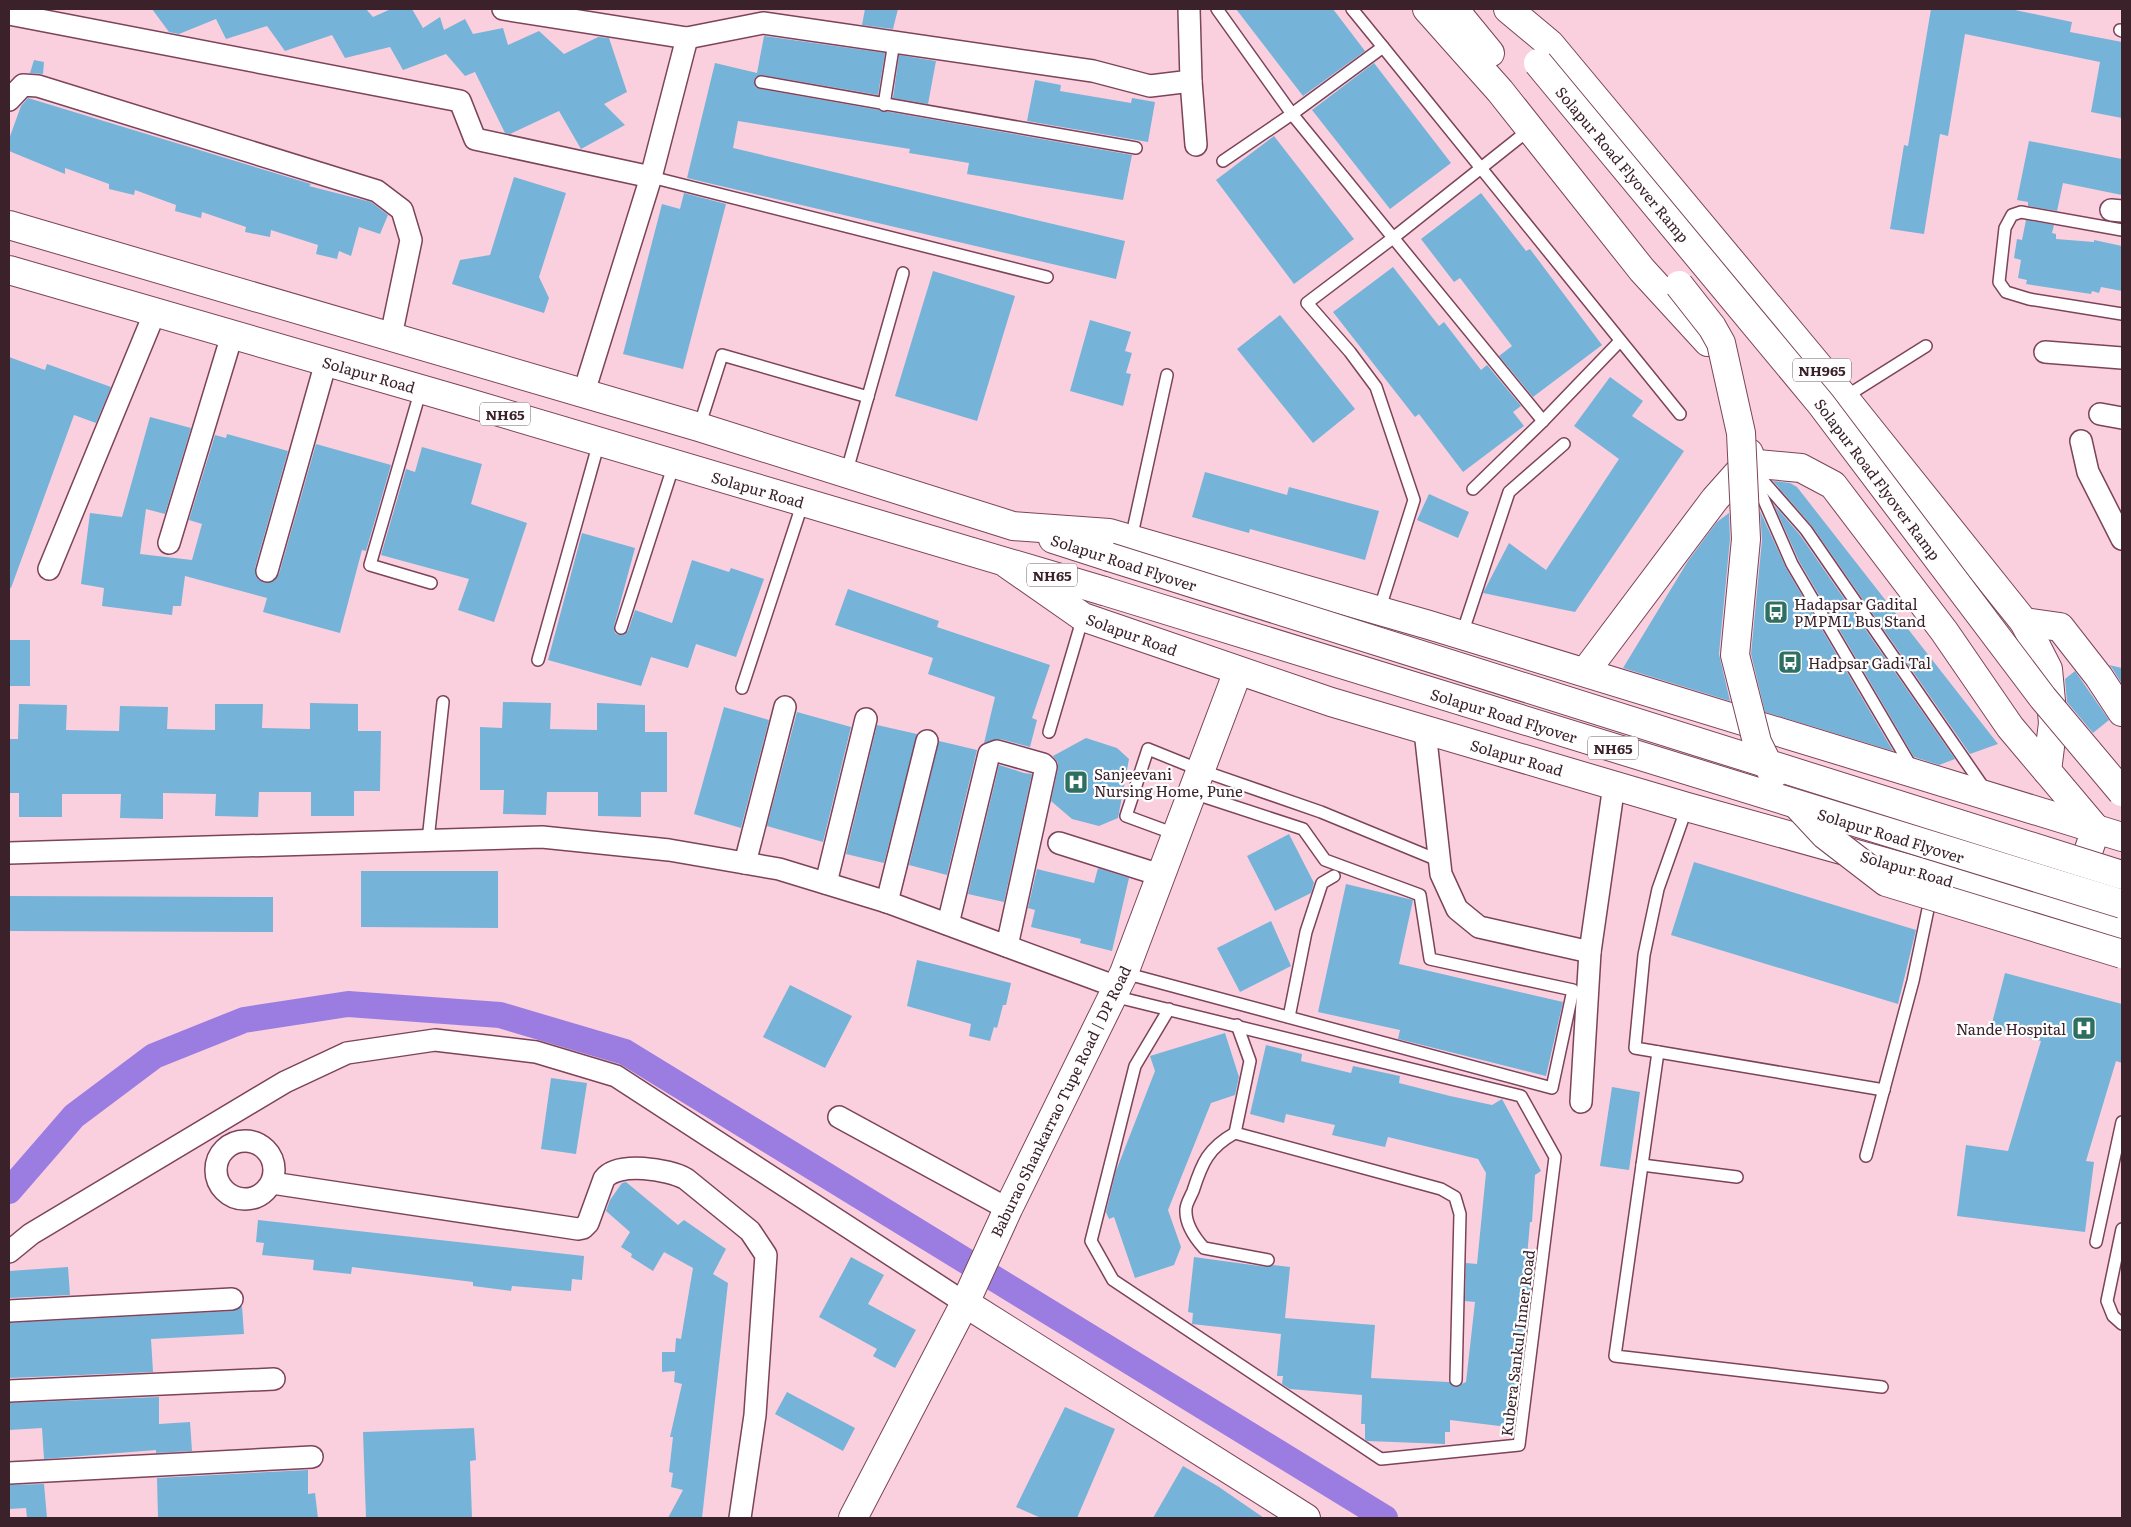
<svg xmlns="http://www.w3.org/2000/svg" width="2131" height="1527" viewBox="0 0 2131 1527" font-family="Literata,serif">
<rect width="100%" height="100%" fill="#fad0de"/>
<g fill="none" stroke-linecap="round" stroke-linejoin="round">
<path stroke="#9b7de2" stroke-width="26" d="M9,1191l65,-75 80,-60 90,-36 104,-16 152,11 125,37 760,466"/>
</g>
<g fill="#76b3d8">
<path d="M152,9h214l7,8 18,-8h21l11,19 17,-11 4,13 21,-11 8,15 30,-6 5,17 31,-14 25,23 34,-17 11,1 18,54 -23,12 21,21 -44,24 -22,-38 -49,23 -5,-1 -30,-61 -10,4 -19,-22 -43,16 -13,-23 -45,11 -13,-23 -47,16 -18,-25 -41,13 -10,-20 -37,15 -10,-2z"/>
<path d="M865,9h33l-5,20 -31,-4z"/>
<path d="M1236,9h97l32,42 -62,45z"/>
<path d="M1931,9h79l62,13 -2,10 52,10v76l-31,-6 9,-50 -135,-28 -17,102 -8,-2 -16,100 -34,-5 14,-84 4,1z"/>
<path d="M764,36l121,17 -7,42 -116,-20 -6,2 -2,4 2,6 4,2 372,66 -9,45 -156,-26 2,-11 -60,-10 1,-4 -172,-28 -5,27 392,93 -9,38 -429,-101 28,-115 42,10z"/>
<path d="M899,55l37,6 -8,43 -35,-6z"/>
<path d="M34,60l10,2 -1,12 -13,-1z"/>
<path d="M1374,63l77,100 -61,46 -78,-99z"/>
<path d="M1035,80l26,5 -1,6 71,12 1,-5 23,4 -7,40 -121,-21z"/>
<path d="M28,98l283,86 -2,2 62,16 17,13 -8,19 -21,-7 -8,29 -12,-5 -2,8 -21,-5 2,-9 -47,-15 -1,7 -25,-5 1,-5 -44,-15 -1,6 -26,-7 1,-6 -41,-15 -1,5 -25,-6v-5l-44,-16v6l-56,-23v-12l12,-33z"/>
<path d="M1274,136l80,103 -60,45 -78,-104z"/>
<path d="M2029,141l93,18v36l-59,-12 -6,28 -29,-5v-4l-11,-2z"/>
<path d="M514,177l52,16 -27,84 10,21 -5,15 -92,-29 8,-24 30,-5z"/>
<path d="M684,193l42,11 -43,165 -60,-15 39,-150 18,5z"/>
<path d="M1481,193l45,58 4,-2 72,96 -69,52 -34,-41 13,-10 -52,-68 -6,4 -33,-43z"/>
<path d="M2026,220l28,5 -2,8 4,1v5l38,3v-2l28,6v45l-21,-4 -2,6 -7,-2 -1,3 -65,-10 1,-4 -9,-2 3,-18 -7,-2 3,-19 5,1z"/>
<path d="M1393,267l46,59 5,-4 37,48 6,-5 34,41 -8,6 11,14 -61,46 -44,-58 -4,3 -82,-105z"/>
<path d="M933,271l82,25 -38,125 -82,-25z"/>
<path d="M1280,315l75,94 -42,34 -76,-94z"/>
<path d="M1090,320l41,12 -6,19 7,2 -6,20 5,1 -8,32 -53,-15z"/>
<path d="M9,357l36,13 2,-6 64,23 -15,36 -22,-8 -63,173 -2,-1z"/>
<path d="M1610,377l33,24 -11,15 52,35 -109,161 -92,-19 26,-50 37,27 73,-111 -45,-33z"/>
<path d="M150,417l41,11 -26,86 -19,-5 -6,45 52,6 10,-36 -13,-4 26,-85 11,3 1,-4 61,17 -33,117 3,11 6,4 11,-3 4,-6 37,-130 75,21 -25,86 -4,-1 -22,83 -77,-21 4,-14 -82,-22 -4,30h-8l-1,9 -70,-9 2,-18 -23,-4 9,-71 32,4z"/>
<path d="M422,447l60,17 -11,40 56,19 -33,99 -36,-12 11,-31 -88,-24 25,-86 9,3z"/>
<path d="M1205,472l82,23 2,-8 90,24 -14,49 -115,-31 -1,4 -57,-16z"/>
<path d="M1773,481l17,2 7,4 201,257 -28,10 -158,-228z"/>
<path d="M1429,494l40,18 -11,26 -41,-18z"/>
<path d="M1774,505l26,30 155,224 -16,6 -25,-8 -115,-196z"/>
<path d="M1760,511l26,57 107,183 -128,-39 -14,-58 11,-114z"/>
<path d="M1729,513l1,26 -11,115 11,47 -107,-33 65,-107 29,-39z"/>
<path d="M582,533l53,15 -21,78 1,7 4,2 9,-4 7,-21 37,13 20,-63 37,12 2,-4 33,11 -28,78 -40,-13 -8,24 -37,-11 -10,29 -93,-26z"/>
<path d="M848,589l91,32 -2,6 113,38 -18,53 5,2 -7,27 -30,-8 -16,4 11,-46 -67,-23 5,-16 -98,-33z"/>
<rect x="9" y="640" width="21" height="46"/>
<path d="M2109,665l13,3v16l-10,-16z"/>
<path d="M2075,671l34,49 -16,13 -26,-31 -2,-23z"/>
<path d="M503,702l48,1 -1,26 47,1v-27l48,2v27h22v60h-26v25l-43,-1v-24h-51l-1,23 -43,-1 1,-24h-24v-63l22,1z"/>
<path d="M310,703l48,1v27h23l-1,60h-26v25h-43v-24h-52l-1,25 -43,-1 1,-22 -53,-1v26l-43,-1 1,-24h-59v23h-43v-24h-10v-54h9l1,-35 48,1 -1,25 53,1 1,-25 48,1 -1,22 48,1v-26h48l-1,24 48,1z"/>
<path d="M724,707l45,13 -28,108 -47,-14z"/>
<path d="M797,712l54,15 -28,115 -56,-16z"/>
<path d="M877,725l40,9 -33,129 -38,-9z"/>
<path d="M1086,738l31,10 12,11 -11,59 -19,8 -27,-7 -21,-18 7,-32v-6l-5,-7z"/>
<path d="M939,741l38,9 -30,125 -38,-10z"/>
<path d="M999,765l25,8 8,1 -28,128 -36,-8z"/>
<path d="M1289,834l25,49 -3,10 -36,18 -28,-55z"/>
<path d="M1694,862l222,68 -18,74 -227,-69z"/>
<path d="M1098,868l31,10 -17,73 -32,-8 1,-4 -50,-12 4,-17 -7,-2 9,-39 57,14z"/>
<path d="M361,871h137v57l-137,-1z"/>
<path d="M1346,884l67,16 -14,64 164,38 -17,74 -148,-37 2,-9 -82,-18z"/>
<path d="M9,896l264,1v35l-264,-1z"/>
<path d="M1271,921l20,45 -51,26 -23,-44z"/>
<path d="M917,960l94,23 -5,22h-3l-6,23 -3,-1 -4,14 -21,-5 2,-12 -64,-18z"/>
<path d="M2005,973l117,31v59l-6,-2 -30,100 8,1 -9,70 -128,-16 9,-71 42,6 33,-110 -50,-14z"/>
<path d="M790,985l62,31 -27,52 -62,-31z"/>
<path d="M1225,1033l14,44 -4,18 -24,8 -43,107 13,37 -7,18 -39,13 -21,-61 -5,2 -3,-7 10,-41 39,-100 -5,-15z"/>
<path d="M1266,1045l36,9 -1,7 50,12 2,-7 47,10 -1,7 51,13 42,9 10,-6 39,72 -6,4 -3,47h-2l-4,47 7,1 -18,150 -6,-1 -1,8 -58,-7v12h-5v12l-78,-3 -2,-2v-15h-4l1,-29 -72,-6 -8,-5 1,-8h-6l4,-42 -89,-10 1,-11 -5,-1 6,-55 73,10 6,-2 17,2 -5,51 90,7 -4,53 78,4 6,5 11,-5 9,-80 -10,-1 1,-38 11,1 9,-91 -8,-14 -90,-22 -3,10 -53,-12 3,-10 -49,-11 -2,9 -34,-9z"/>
<path d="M551,1078l36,5 -11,71 -35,-5z"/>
<path d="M1612,1087l28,5 -11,78 -29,-4z"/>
<path d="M626,1182l52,43 6,-5 42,29 -13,25 15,9 -26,235h-34l15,-28 -12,-3 2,-14 -4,-1 4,-35h-3l12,-53 -8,-2 1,-11 -13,1v-20h13l1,-14 5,1 12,-71 -29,-16 -11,19 -22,-14 1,-3 -11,-7 9,-15 -24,-21 4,-11 12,-17z"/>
<path d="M258,1220l326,36 -2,24 -10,-1 -1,12 -59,-5 -1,5 -38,-5v-4l-121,-15 -1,7 -38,-4 1,-10 -52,-5 2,-12 -8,-1z"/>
<path d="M851,1257l33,18 -16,29 48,26 -21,38 -22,-12 4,-7 -58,-32z"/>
<path d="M68,1267l2,28 -61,3v-27z"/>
<path d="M242,1306l2,28 -93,5 2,33 -144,6v-55l224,-12z"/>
<path d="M787,1392l68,36 -12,23 -68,-37z"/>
<path d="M159,1397v27l31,-2 2,29 -36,2v-3l-112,9 -2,-31 -33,2v-27z"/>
<path d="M1065,1407l50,22 -38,89h-36l-25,-11z"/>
<path d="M474,1428l2,32 -6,1 2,57h-106l-3,-86z"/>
<path d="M1183,1466l36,21 45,31h-111z"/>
<path d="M308,1470v24l7,-1 3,25h-160l-1,-40z"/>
<path d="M44,1484l3,34h-20l-1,-10 -17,1v-24z"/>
</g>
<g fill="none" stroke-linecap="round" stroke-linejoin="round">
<g stroke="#7c435a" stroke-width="14">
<g id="service">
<path d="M1217,9l75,105 251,307"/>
<path d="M1352,9l31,38"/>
<path d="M2120,30l2,1"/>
<path d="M761,82l375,66"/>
<path d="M884,105l10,-63"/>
<path d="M1223,161l69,-47 91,-67 297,367"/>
<path d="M651,177l396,100"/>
<path d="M2122,230l-101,-18 -9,3 -7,13 -6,54 7,10 23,7 93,15"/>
<path d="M421,389l-51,176 61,18"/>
<path d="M1845,397l81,-51"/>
<path d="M699,427l23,-72 146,42"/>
<path d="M1750,466l56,64 180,261"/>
<path d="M1752,473l40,91 120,204"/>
<path d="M846,474l57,-201"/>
<path d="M1473,489l70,-68 77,-80"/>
<path d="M1131,539l36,-164"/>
<path d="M1379,611l35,-111 -38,-113 -26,-35 -43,-49 86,-65 137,-109"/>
<path d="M621,628l53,-164"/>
<path d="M1462,634l47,-142 55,-48"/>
<path d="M538,660l61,-218"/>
<path d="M742,688l61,-186"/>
<path d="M1049,732l34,-115"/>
<path d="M1687,807l-29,82 -14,66 -9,93 249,42"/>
<path d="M1175,834l-49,-18 22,-67 52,21 121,42 119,49"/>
<path d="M428,840l15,-138"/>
<path d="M1124,973l428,115 21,-98 -143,-31 -10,-64 -95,-35 -22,-31 -110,-36"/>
<path d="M1113,996l408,100 34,61 -36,288 -138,14 -268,-179 -22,-39 44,-175 34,-57"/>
<path d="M1289,1017l17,-85 16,-49 12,-7"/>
<path d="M1237,1025l13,36 -15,72 206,56 14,8 5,17 -4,166"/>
<path d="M1658,1052l-43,304 267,31"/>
<path d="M1235,1133c-27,15 -33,30 -42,58 -2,5 -7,13 -7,18 -1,14 9,29 18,39l64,12"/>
<path d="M1866,1156l47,-175 18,-86"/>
<path d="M1642,1165l95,12"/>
<path d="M2122,1229l-15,72 6,15 9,8"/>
<path d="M2096,1242l26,-120"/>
</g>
</g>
<g stroke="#7c435a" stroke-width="24">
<g id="minor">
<path d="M503,9l184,29 76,-15 330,48 57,15 41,-5 -2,-72"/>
<path d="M9,14l451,87 15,38 176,38"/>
<path d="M1191,81l5,64"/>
<path d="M9,100l14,-15 15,1 339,105 25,19 9,30 -20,96"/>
<path d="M2111,210l11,1"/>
<path d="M2045,352l77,6"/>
<path d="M584,392l67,-215 36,-139"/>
<path d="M2100,414l22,4"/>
<path d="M2081,441l7,31 34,67"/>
<path d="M169,543l63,-208"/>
<path d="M49,569l106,-257"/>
<path d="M267,571l59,-209"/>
<path d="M1425,731l16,143 16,35 22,18 111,25"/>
<path d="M1059,843l101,32"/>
<path d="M9,853l533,-16 127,13 110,19 108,33 230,85"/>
<path d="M745,863l40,-156"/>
<path d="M826,883l40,-164"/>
<path d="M887,902l40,-161"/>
<path d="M948,924l41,-170 8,-3 46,13 3,3 -39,179"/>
<path d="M1581,1102l9,-150 24,-167"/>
<path d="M839,1117l169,92"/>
<circle cx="245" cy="1170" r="29"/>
<path d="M272,1183l306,46 5,-1 5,-5 16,-44c13,-18 65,-10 82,0l64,52 16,24 -11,160 -15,103"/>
<path d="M9,1252l22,-18 254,-152 62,-29 88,-13 101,12 80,24 349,227"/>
<path d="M9,1311l223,-12"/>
<path d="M9,1391l265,-12"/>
<path d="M9,1473l303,-16"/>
</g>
</g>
<g stroke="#7c435a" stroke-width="30">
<g id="tertiary">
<path d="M965,1303l341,215"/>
<path d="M853,1518l112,-215 43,-94 116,-236 114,-302"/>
</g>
</g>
<g stroke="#7c435a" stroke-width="30">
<g id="primary">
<path d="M1007,564l76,53 248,85 356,105 248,69 187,56"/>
<path d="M2096,829l26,8"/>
</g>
</g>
<g stroke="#7c435a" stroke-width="30">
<g id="trunk">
<path d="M1427,9l73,82 142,179 66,72"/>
<path d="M1454,9l36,44"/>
<path d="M1508,9l42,35 281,337 193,241 24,47 5,54 -6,48"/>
<path d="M9,225l690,202 314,99 96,7 320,92 667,204"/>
<path d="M9,270l453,131 642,190"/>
<path d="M1747,463l54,5 32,17 111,146 66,96 86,102"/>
<path d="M1053,539l56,18"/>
<path d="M2024,622l36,5 39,50 23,35"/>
<path d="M1585,672l130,-173 32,-36 2,-10"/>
<path d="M2066,915l30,-86"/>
</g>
</g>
<use href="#service" stroke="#fff" stroke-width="11"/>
<use href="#minor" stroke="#fff" stroke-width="21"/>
<use href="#tertiary" stroke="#fff" stroke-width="28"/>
<use href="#primary" stroke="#fff" stroke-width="28"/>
<use href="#trunk" stroke="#fff" stroke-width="28"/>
<g stroke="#7c435a" stroke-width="30" stroke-linecap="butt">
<g id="trunk-bridge">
<path d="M1538,63l283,341 222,294 79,94"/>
<path d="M1679,285l33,42 9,16 20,90 5,106 -11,116 22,87 16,33"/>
<path d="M1109,557l1013,318"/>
<path d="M1104,591l1018,313"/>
<path d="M1798,806l27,29 61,47 236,72"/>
</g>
</g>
<use href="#trunk-bridge" stroke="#fff" stroke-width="28"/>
</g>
<defs>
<g id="bus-square" transform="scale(1.25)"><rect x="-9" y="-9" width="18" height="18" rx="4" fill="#2d7061" stroke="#fefefe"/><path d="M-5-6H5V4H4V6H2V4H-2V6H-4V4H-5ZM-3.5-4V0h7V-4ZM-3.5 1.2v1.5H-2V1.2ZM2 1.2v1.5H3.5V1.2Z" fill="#fff"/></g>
<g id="hospital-square" transform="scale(1.25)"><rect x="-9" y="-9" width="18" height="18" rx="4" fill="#2d7061" stroke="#fefefe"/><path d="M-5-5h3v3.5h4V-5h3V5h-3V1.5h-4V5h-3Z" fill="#fff"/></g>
</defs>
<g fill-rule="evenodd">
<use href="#bus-square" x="1776" y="612"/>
<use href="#bus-square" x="1790" y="662"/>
<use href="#hospital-square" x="1076" y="782"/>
<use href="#hospital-square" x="2084" y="1028"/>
</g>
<g text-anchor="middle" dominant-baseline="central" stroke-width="4.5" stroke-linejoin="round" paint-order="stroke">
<g fill="#fefefe" stroke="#75636a" stroke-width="1">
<rect x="1793" y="358.5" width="58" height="23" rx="4"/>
<rect x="480" y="402.5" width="50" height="23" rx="4"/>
<rect x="1027" y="563.5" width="50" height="23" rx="4"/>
<rect x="1588" y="736.5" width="50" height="23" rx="4"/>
</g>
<g font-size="14" font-weight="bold" fill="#3a212a">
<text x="1822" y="370">NH965</text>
<text x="505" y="414">NH65</text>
<text x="1052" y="575">NH65</text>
<text x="1613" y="748">NH65</text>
</g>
<g font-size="15" fill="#3a212a" stroke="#fefefe">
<text transform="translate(1623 164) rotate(50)">Solapur Road Flyover Ramp</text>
<text transform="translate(369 374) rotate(16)">Solapur Road</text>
<text transform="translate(1878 479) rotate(53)">Solapur Road Flyover Ramp</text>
<text transform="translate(758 489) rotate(16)">Solapur Road</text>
<text transform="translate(1124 562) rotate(18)">Solapur Road Flyover</text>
<text transform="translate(1132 634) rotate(20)">Solapur Road</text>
<text transform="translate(1504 715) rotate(17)">Solapur Road Flyover</text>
<text transform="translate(1517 757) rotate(16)">Solapur Road</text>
<text transform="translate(1891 835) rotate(17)">Solapur Road Flyover</text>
<text transform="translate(1907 868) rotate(16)">Solapur Road</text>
<text transform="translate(1060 1101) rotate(-64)">Baburao Shankarrao Tupe Road | DP Road</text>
<text transform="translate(1517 1343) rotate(-83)">Kubera Sankul Inner Road</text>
</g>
<g font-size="15" fill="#3a212a" stroke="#fefefe" text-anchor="start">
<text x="1794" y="603">Hadapsar Gadital<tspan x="1794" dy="17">PMPML Bus Stand</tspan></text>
<text x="1808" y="662">Hadpsar Gadi Tal</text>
<text x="1094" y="773">Sanjeevani<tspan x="1094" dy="17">Nursing Home, Pune</tspan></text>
<text x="2066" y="1028" text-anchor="end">Nande Hospital</text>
</g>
</g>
<rect width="2131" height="1527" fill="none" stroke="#3a212a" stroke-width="20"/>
</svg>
